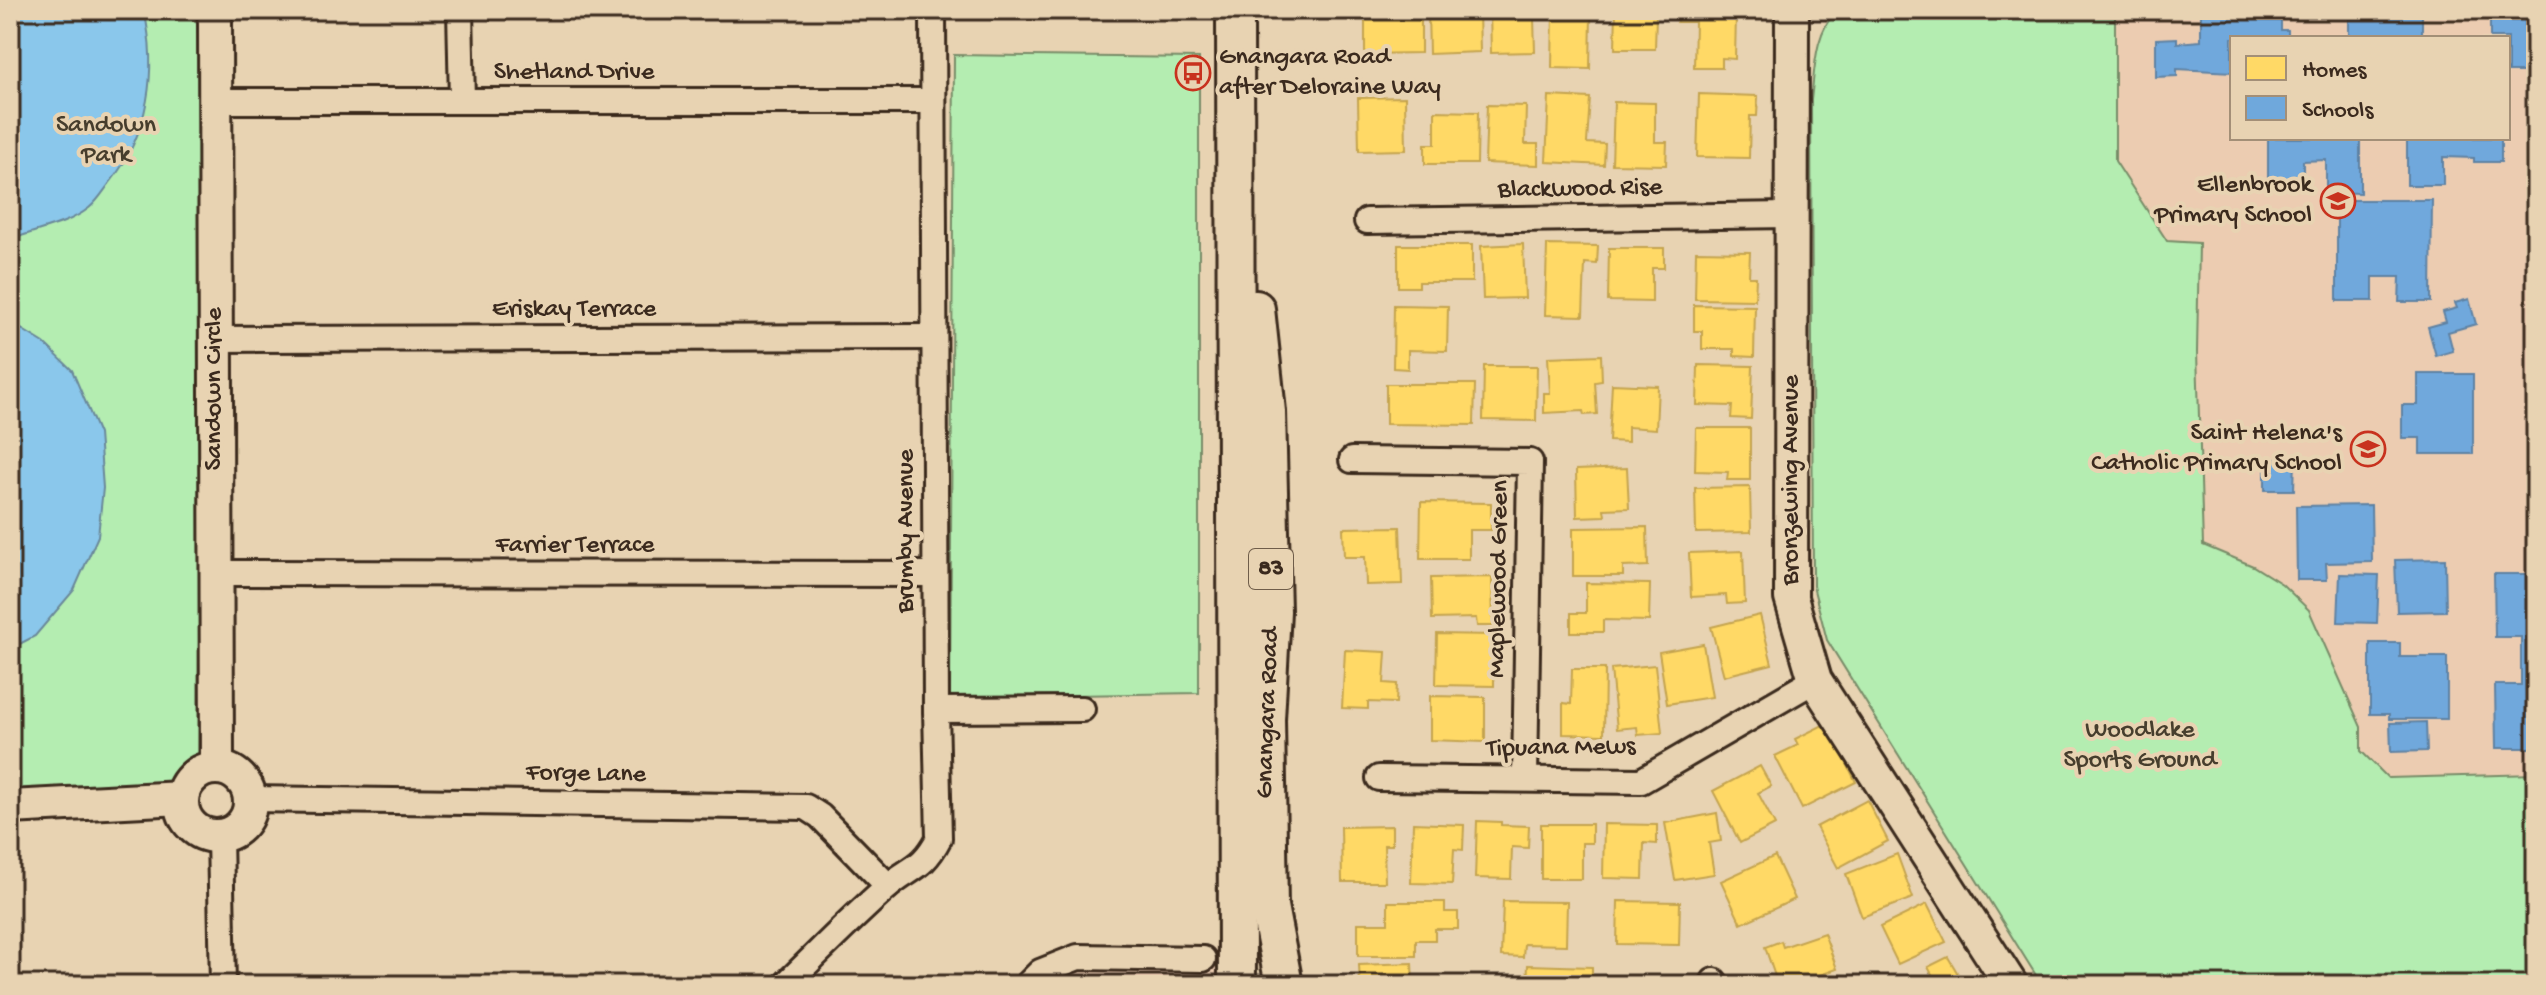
<svg xmlns="http://www.w3.org/2000/svg" width="2546" height="995" viewBox="0 0 2546 995" font-family="'Gochi Hand',sans-serif">
<rect width="100%" height="100%" fill="#e8d3b2"/>
<filter id="ink" filterUnits="userSpaceOnUse"><feTurbulence type="fractalNoise" baseFrequency=".0125" numOctaves="2"/><feDisplacementMap in="SourceGraphic" scale="16" xChannelSelector="R" yChannelSelector="G"/><feConvolveMatrix kernelMatrix="1 2 1 2 8 2 1 2 1" color-interpolation-filters="sRGB"/></filter>
<g filter="url(#ink)">
<g fill="#ecccb1" fill-rule="evenodd">
<path d="M2115,10h421v764l-148,4 -27,-27v-24l-79,-143 -29,-18 -50,-21 -6,-193 2,-109 -32,-2 -52,-80zM2232,38h276v100h-276z"/>
<path d="M1061,950l176,1 -2,34h-215z"/>
</g>
<g fill="#b4edb1" stroke="#788c68" stroke-width="2">
<path d="M10,10h188l6,42 -6,706 -45,43 -143,-2z"/>
<path d="M1837,10h278v151l52,80 32,2 -2,109 6,193 50,21 29,18 27,26 52,117v24l27,27 148,-4v211h-494l-215,-345 -14,-54 -2,-486c4,-31 3,-67 26,-90z"/>
<path d="M954,55l245,3v635l-249,4z"/>
</g>
<g fill="#8ac7eb" stroke="#6a8899" stroke-width="2">
<path d="M10,10h134c14,61 5,124 -35,174 -6,8 -12,18 -20,24 -23,18 -52,21 -79,32z"/>
<path d="M10,322l34,21 28,27 27,64 4,54 -5,48 -24,54 -39,46 -25,13z"/>
</g>
<g fill="#ffd966" stroke="#c4a450" stroke-width="2">
<path d="M1365,10h39v8h17v35l-56,1z"/>
<path d="M1428,10h51l1,42 -51,2z"/>
<path d="M1490,10h52v8h-8l1,34 -44,1z"/>
<path d="M1553,10h50v5h-12l-1,54 -38,-1z"/>
<path d="M1616,10h54v6h-14l-1,33h-40z"/>
<path d="M1677,10h38v3l21,1 -1,45 -13,-1v10h-28l1,-46h-18z"/>
<path d="M1699,94l59,2 -1,20h-7l-1,42 -52,-1z"/>
<path d="M1549,96l41,2 -3,45 18,1 -1,21 -58,-3z"/>
<path d="M1405,97l1,53 -47,1 -1,-53z"/>
<path d="M1614,102l41,1v39h12l-1,23 -54,-1z"/>
<path d="M1487,105l39,1 -1,38h13v21l-53,-2z"/>
<path d="M1435,111l43,1 -1,52h-52v-20h10z"/>
<path d="M1523,244l2,54 -42,1 -2,-53z"/>
<path d="M1398,245h74v37h-53v5h-21z"/>
<path d="M1547,245l51,1 -1,18 -12,-1 -2,53 -38,-1z"/>
<path d="M1609,248h55v20h-12v34l-44,-1z"/>
<path d="M1696,251l54,1 -1,25h7l-1,23 -60,-1z"/>
<path d="M1394,305l54,1 -1,45 -39,-1v19l-15,-1z"/>
<path d="M1694,305l61,1 -1,51 -20,-1v-7h-32v-18h-8z"/>
<path d="M1601,355l1,26 -7,1 2,32 -13,1 -1,-4 -39,2v-20h6l-2,-36z"/>
<path d="M1698,365l55,1 -2,53 -20,-1 1,-12 -35,-1z"/>
<path d="M1484,366h53l-1,55 -53,-1z"/>
<path d="M1386,384h89l-1,41 -88,-1z"/>
<path d="M1612,384l46,2 -2,43 -28,-2v15l-19,-1z"/>
<path d="M1696,428h54v52h-23l1,-8 -33,-1z"/>
<path d="M1627,468l2,40 -25,1 1,7 -28,1 -1,-47z"/>
<path d="M1750,487l1,45 -55,1 -1,-45z"/>
<path d="M1421,502l70,1v27h-22v29h-49z"/>
<path d="M1400,527l2,57 -36,1 -1,-28h-21l-1,-29z"/>
<path d="M1647,527l1,39 -25,1v9h-50v-48z"/>
<path d="M1743,551l2,52 -18,1 -1,-9 -35,2 -2,-44z"/>
<path d="M1492,577l1,49h-16l-1,-8 -44,1 -1,-41z"/>
<path d="M1586,583l64,1 -1,37 -46,-1v12h-32v-19h15z"/>
<path d="M1760,615l12,49 -48,12 -13,-49z"/>
<path d="M1437,634l57,1v51l-58,-1z"/>
<path d="M1703,644l9,53 -45,7 -8,-52z"/>
<path d="M1345,650l41,2 -2,31 13,1 -1,19 -28,-1v7l-26,-1z"/>
<path d="M1655,665l7,68 -24,2 -1,-8 -20,2 -6,-60z"/>
<path d="M1572,669h33l-1,66 -41,-1v-31l8,1z"/>
<path d="M1430,696l55,1v45l-55,-2z"/>
<path d="M1827,723l29,59 -54,27 -27,-53 23,-11 -3,-6z"/>
<path d="M1760,766l11,20 -13,7 17,32 -35,18 -27,-52z"/>
<path d="M1867,800l21,41 -50,27 -22,-41z"/>
<path d="M1717,813l4,28 -12,2 5,31 -39,6 -10,-57z"/>
<path d="M1477,821l24,1v3l28,1 -1,22 -16,-1 -1,32 -36,-1z"/>
<path d="M1413,823l51,2 -1,25 -9,-1 -2,35 -41,-1z"/>
<path d="M1541,824h51v19h-10v36h-41z"/>
<path d="M1604,824l53,1v19l-13,-1 -1,36 -40,-1z"/>
<path d="M1392,826v19h-8l1,37h-43l-1,-55z"/>
<path d="M1897,854l16,44 -51,19 -16,-43z"/>
<path d="M1775,856l20,43 -54,25 -20,-43z"/>
<path d="M1503,901l64,1 -1,43 -42,-1 -1,13 -22,-1z"/>
<path d="M1618,901l62,1 -1,43 -62,-1z"/>
<path d="M1388,902h57v10h13v17h-23v11h-19v16h-58v-33h30z"/>
<path d="M1927,904l19,38 -48,22 -18,-37z"/>
<path d="M1824,933l13,36 -45,16h-14l-13,-38 16,-6 2,6z"/>
<path d="M1948,957l13,22 9,-4 13,4 3,6h-63l11,-7 -6,-11z"/>
<path d="M1412,963l1,22h-53l-1,-20z"/>
<path d="M1528,965l64,2v18h-65z"/>
</g>
<g fill="#6fa8dc" stroke="#5f82a3" stroke-width="2">
<path d="M2201,10h80v20h7v8h-56v34l-55,-3v7l-21,1v-38l21,-1v5l24,-2z"/>
<rect x="2349" y="10" width="73" height="28"/>
<path d="M2490,10h38v62h-20v-34h-18z"/>
<path d="M2531,137h5v45h-4z"/>
<path d="M2268,138h92v55l-34,-1v-32l-23,1v19h-35z"/>
<path d="M2407,138h94v24h-27v-4l-31,-1v28h-36z"/>
<path d="M2531,199h5v80h-4z"/>
<path d="M2337,200h95l-1,102h-32l1,-25h-27v24h-36z"/>
<path d="M2469,299l7,25 -28,8 5,19 -17,5 -8,-29 18,-5 -3,-10 14,-4 -2,-5z"/>
<path d="M2418,374h55v80h-53v-16h-18v-33h16z"/>
<path d="M2265,459l30,1 -1,30h-29z"/>
<rect x="2528" y="491" width="8" height="40"/>
<path d="M2371,505l1,57 -46,1 1,17h-30l-1,-74z"/>
<path d="M2445,559l1,52 -49,1 -2,-52z"/>
<path d="M2340,574l39,1 -2,48 -39,-1z"/>
<path d="M2494,574h42v174h-40l-1,-63h26v-48h-26z"/>
<path d="M2370,643h30v14h47v62h-58v-5h-19z"/>
<path d="M2426,722l1,29 -36,1 -1,-29z"/>
</g>
<g fill="none" stroke-linecap="round" stroke-linejoin="round">
<g stroke="#3b2a1e" stroke-width="30">
<g id="street">
<path d="M460,10l2,91"/>
<path d="M215,101h717"/>
<path d="M1367,221l426,-6"/>
<path d="M215,339l719,-2"/>
<path d="M1352,460l178,2 -5,316"/>
<path d="M216,573l719,1"/>
<path d="M936,710l146,-1"/>
<path d="M1379,778l262,3 174,-101"/>
<path d="M250,799l556,8 14,9 68,70"/>
<path d="M220,837l3,148"/>
<path d="M1714,981l3,4"/>
<path d="M785,985c33,-32 66,-66 100,-96 24,-22 37,-18 54,-51l-3,-128 -3,-700"/>
<path d="M1027,985l13,-13 38,-15 125,2"/>
</g>
</g>
<g stroke="#3b2a1e" stroke-width="38">
<g id="secondary">
<path d="M213,10l2,11 2,747"/>
<path d="M1792,10l-1,588 24,82 196,305"/>
<circle cx="216" cy="802" r="34"/>
<path d="M10,807l172,-9"/>
</g>
</g>
<g stroke="#3b2a1e" stroke-width="42">
<g id="primary">
<path d="M1235,10l2,975"/>
<path d="M1256,309l11,103 5,199 -6,108 3,187 15,79"/>
</g>
</g>
<use href="#street" stroke="#e8d3b2" stroke-width="24"/>
<use href="#secondary" stroke="#e8d3b2" stroke-width="32"/>
<use href="#primary" stroke="#e8d3b2" stroke-width="36"/>
</g>
</g>
<defs>
<g id="bus-ring" transform="scale(1.8)"><circle r="9.5" fill="#e8d3b2" stroke="#c8321e" stroke-width="1.5"/><path d="M-5-6H5V4H4V6H2V4H-2V6H-4V4H-5ZM-3.5-4V0h7V-4ZM-3.5 1.2v1.5H-2V1.2ZM2 1.2v1.5H3.5V1.2Z" fill="#c8321e"/></g>
<g id="school-ring" transform="scale(1.8)"><circle r="9.5" fill="#e8d3b2" stroke="#c8321e" stroke-width="1.5"/><path d="M0-5L7-2L0 1L-7-2ZM-4 1L0 2.5L4 1V4Q0 6-4 4Z" fill="#c8321e"/></g>
</defs>
<g fill-rule="evenodd">
<use href="#bus-ring" x="1193" y="73"/>
<use href="#school-ring" x="2338" y="201"/>
<use href="#school-ring" x="2368" y="449"/>
</g>
<g text-anchor="middle" dominant-baseline="central" stroke-width="8" stroke-linejoin="round" paint-order="stroke">
<rect fill="#e8d3b2" stroke="#6f5d4a" stroke-width="2" x="1249" y="549" width="44" height="40" rx="6"/>
<g font-size="24" font-weight="bold" fill="#3b2a1e">
<text x="1271" y="569">83</text>
</g>
<g font-size="26" fill="#3b2a1e" stroke="#e8d3b2" text-anchor="end">
<text x="1219" y="58" text-anchor="start">Gnangara Road<tspan x="1219" dy="30">after Deloraine Way</tspan></text>
<text x="2312" y="186">Ellenbrook<tspan x="2312" dy="30">Primary School</tspan></text>
<text x="2342" y="434">Saint Helena's<tspan x="2342" dy="30">Catholic Primary School</tspan></text>
</g>
<g font-size="26" fill="#3b2a1e" stroke="#e8d3b2">
<text x="574" y="73">Shetland Drive</text>
<text transform="translate(1580 190) rotate(-1)">Blackwood Rise</text>
<text x="574" y="310">Eriskay Terrace</text>
<text transform="translate(215 389) rotate(-90)">Sandown Circle</text>
<text transform="translate(1792 480) rotate(-90)">Bronzewing Avenue</text>
<text transform="translate(907 531) rotate(-90)">Brumby Avenue</text>
<text x="575" y="546">Farrier Terrace</text>
<text transform="translate(1500 579) rotate(-89)">Maplewood Green</text>
<text transform="translate(1269 713) rotate(-88)">Gnangara Road</text>
<text transform="translate(1561 749) rotate(-1)">Tipuana Mews</text>
<text transform="translate(586 775) rotate(1)">Forge Lane</text>
</g>
<g font-size="26" fill="#473e2d" stroke="#e8d3b2">
<text x="106" y="126">Sandown<tspan x="106" dy="30">Park</tspan></text>
<text x="2140" y="731">Woodlake<tspan x="2140" dy="30">Sports Ground</tspan></text>
</g>
</g>
<rect width="2546" height="995" fill="none" stroke="#e8d3b2" stroke-width="40"/>
<rect x="20" y="20" width="2506" height="955" fill="none" stroke="#3b2a1e" stroke-width="3" filter="url(#ink)"/>
<rect x="2230" y="36" width="280" height="104" fill="#e8d3b2" stroke="#a38f77" stroke-width="2"/>
<rect x="2246" y="56" width="40" height="24" fill="#ffd966" stroke="#a38f77" stroke-width="2"/>
<text x="2302" y="76" font-size="24" fill="#3b2a1e">Homes</text>
<rect x="2246" y="96" width="40" height="24" fill="#6fa8dc" stroke="#a38f77" stroke-width="2"/>
<text x="2302" y="116" font-size="24" fill="#3b2a1e">Schools</text>
</svg>
